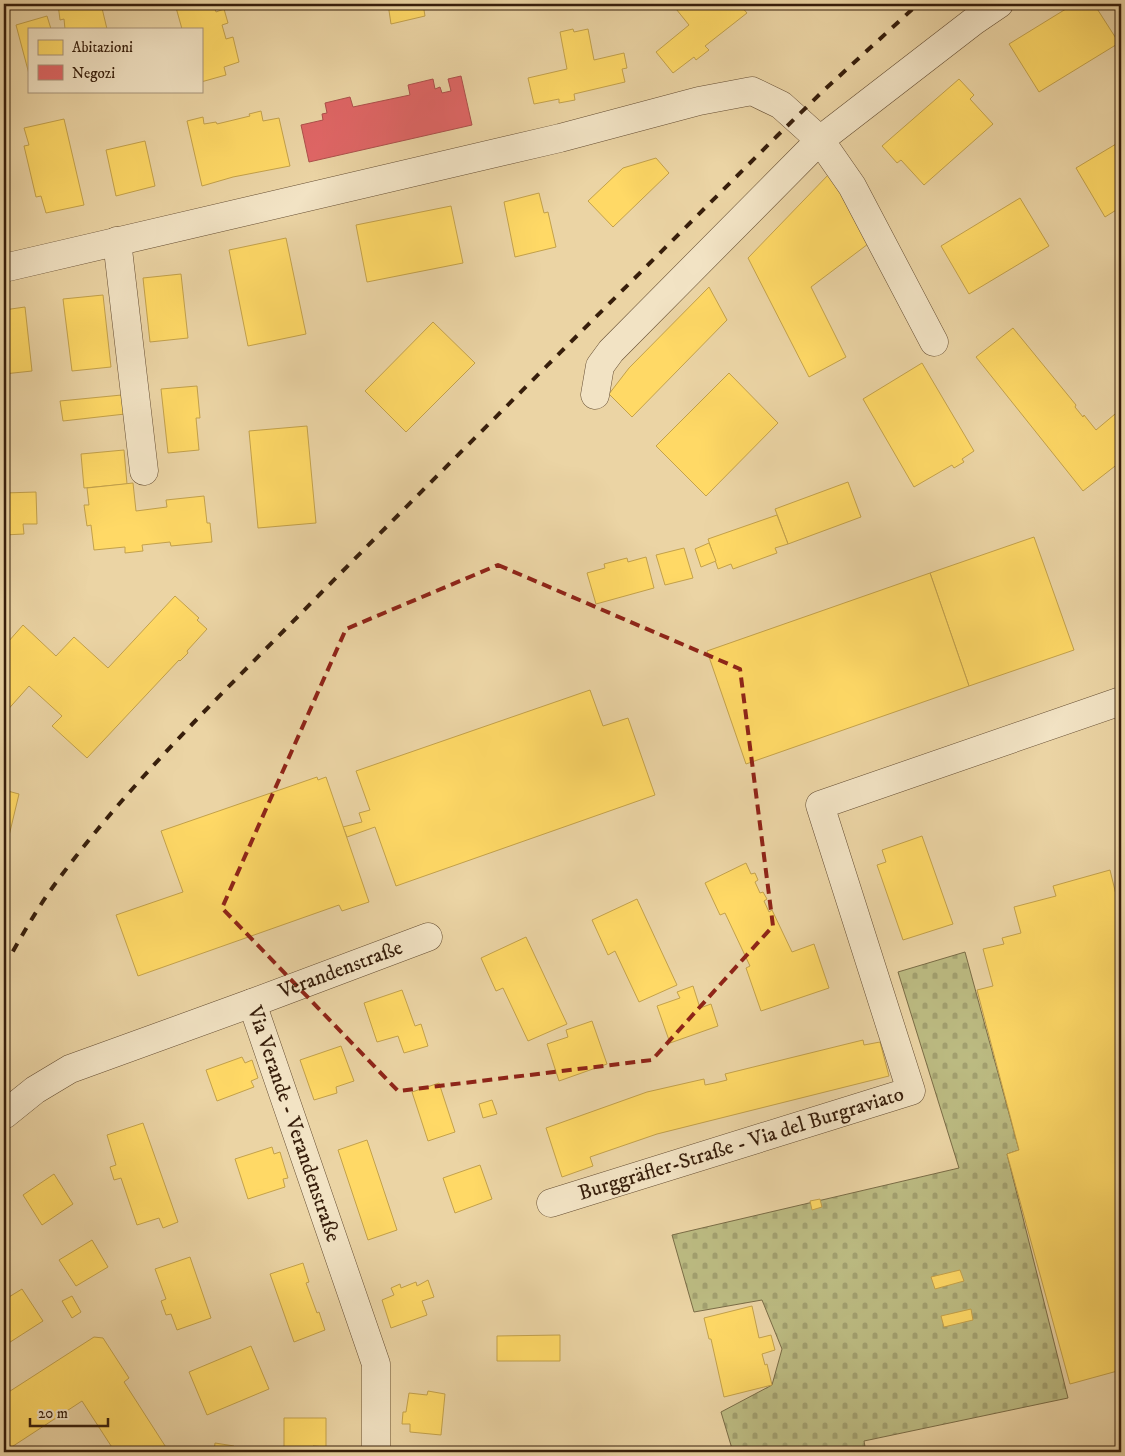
<svg xmlns="http://www.w3.org/2000/svg" width="1125" height="1456" viewBox="0 0 1125 1456" font-family="'IM FELL DW Pica',serif">
<defs>
<pattern id="cemetery-stones" width="16" height="16" patternUnits="userSpaceOnUse" patternTransform="scale(1.25)"><rect width="16" height="16" fill="#bcbb82"/><path d="M2 7V4a2 2 0 0 1 4 0v3zM10 15v-3a2 2 0 0 1 4 0v3z" fill="#a2a06f"/></pattern>
</defs>
<rect width="100%" height="100%" fill="#ebd4a4"/>
<filter id="stains"><feTurbulence type="fractalNoise" baseFrequency=".004" numOctaves="4"/><feColorMatrix values="0 0 0 0 .2 0 0 0 0 .09 0 0 0 0 .02 0 0 0 .5 -.17"/></filter>
<radialGradient id="worn" r=".72"><stop offset=".6" stop-color="#630" stop-opacity="0"/><stop offset="1" stop-color="#630" stop-opacity=".3"/></radialGradient>
<path fill="url(#cemetery-stones)" stroke="#7a6c46" d="M965,952l54,198 -12,4 61,244 -204,43 2,11h-133l-12,-40 51,-27 10,-36 -20,-49 -68,12 -22,-77 287,-67 -61,-196z"/>
<g fill="#ffd966" stroke="#c3a14b">
<path d="M58,4h43l6,25h-42l-1,-10 -4,1z"/>
<path d="M175,4h38l3,8 8,-3 4,14 -6,2 4,14 7,-2 6,25 -15,5 2,8 -25,7v-53h-19z"/>
<path d="M388,4h35l2,12 -34,8z"/>
<path d="M672,4h35l2,2 3,-2h27l8,9 -42,33 4,4 -13,10 -2,-3 -21,16 -17,-21 33,-27z"/>
<path d="M1074,4h20l25,39 -80,49 -30,-48z"/>
<path d="M47,16l4,13h-22v45l-13,-49z"/>
<path d="M573,29l1,3 14,-3 6,31 30,-7 3,15 -5,1 3,13 -51,12 1,6 -16,3v-4l-25,5 -6,-26 39,-9 -7,-37z"/>
<path d="M959,79l15,16 -4,4 23,25 -69,61 -23,-25 -4,3 -15,-17z"/>
<path d="M261,111l2,10 16,-3 11,48 -57,11 -31,9 -15,-65 16,-4 1,7 12,-2 1,2 33,-8 -1,-2z"/>
<path d="M64,119l20,86 -38,8 -5,-17 -5,1 -12,-51 5,-1 -5,-17z"/>
<path d="M145,141l10,45 -39,10 -10,-46z"/>
<path d="M1121,141v66l-16,10 -29,-49z"/>
<path d="M656,158l13,15 -56,54 -25,-26 35,-33z"/>
<path d="M830,173l38,71 -57,43 35,70 -37,20 -61,-119z"/>
<path d="M539,193l5,20 4,-1 8,35 -41,10 -11,-55z"/>
<path d="M1020,198l29,48 -80,48 -28,-48z"/>
<path d="M451,206l12,57 -96,19 -11,-57z"/>
<path d="M286,238l20,96 -58,12 -19,-96z"/>
<path d="M181,274l7,64 -38,4 -7,-64z"/>
<path d="M709,287l18,33 -95,97 -23,-23 20,-26z"/>
<path d="M103,295l8,72 -39,4 -9,-72z"/>
<path d="M25,307l7,64 -28,3v-64z"/>
<path d="M433,322l42,41 -69,69 -41,-41z"/>
<path d="M1013,328l63,77 -1,2 8,10 1,-2 12,15 25,-21v58l-2,-4 -36,28 -107,-134z"/>
<path d="M922,363l52,88 -12,8 2,3 -10,6 -2,-3 -38,22 -51,-88z"/>
<path d="M729,373l49,50 -72,73 -50,-50z"/>
<path d="M197,386l3,32h-4l3,32 -31,3 -7,-64z"/>
<path d="M132,394l2,19 -71,8 -3,-20z"/>
<path d="M307,426l9,97 -58,5 -9,-97z"/>
<path d="M124,450l3,34 -43,4 -3,-34z"/>
<path d="M848,482l13,35 -73,27 -13,-35z"/>
<path d="M133,483l3,28 31,-4 -1,-7 38,-4 3,27h3l2,19 -41,4 -1,-4 -28,3 1,6 -18,2v-6l-31,3 -3,-25 -4,1 -3,-21h5l-2,-17z"/>
<path d="M36,492l1,32h-14l1,10 -20,1v-42z"/>
<path d="M777,515l11,29 -13,4 2,5 -44,16 -2,-5 -13,5 -10,-30z"/>
<path d="M1034,537l40,113 -105,36 -39,-113z"/>
<path d="M709,543l7,18 -15,6 -6,-18z"/>
<path d="M684,548l9,30 -28,7 -9,-30z"/>
<path d="M646,557l8,31 -58,16 -9,-31 18,-5 -1,-4 23,-6 1,4z"/>
<path d="M930,573l39,113 -223,78 -39,-113z"/>
<path d="M175,596l24,22 -2,2 10,9 -20,22 1,2 -8,8 -1,-1 -92,98 -35,-32 10,-10 -33,-30 -25,28v-72h4l15,-17 33,31 18,-19 34,31z"/>
<path d="M590,690l13,36 25,-8 27,77 -259,91 -21,-59 -28,10 -4,-10 19,-5 -3,-9 11,-3 -14,-39z"/>
<path d="M317,777l1,3 8,-3 43,125 -27,9 -3,-6 -201,71 -22,-61 67,-23 -22,-61z"/>
<path d="M4,790l15,4 -11,46 -4,-1z"/>
<path d="M922,836l31,88 -50,16 -26,-75 9,-3 -4,-12z"/>
<path d="M746,863l5,11 4,-1 3,7 -3,2 5,11 3,-1 4,7 -3,2 5,11 3,-2 20,42 22,-8 15,44 -68,23 -15,-43 4,-2 -25,-53 -5,2 -15,-32z"/>
<path d="M1110,870l11,45v455l-51,14 -63,-230 12,-4 -42,-160 16,-4 -10,-37 21,-5 -2,-6 19,-5 -7,-26 42,-11 -3,-10z"/>
<path d="M637,899l40,86 -38,17 -24,-51 -7,4 -16,-35z"/>
<path d="M526,937l41,87 -39,17 -25,-53 -7,3 -15,-33z"/>
<path d="M693,986l7,22 11,-4 7,22 -48,17 -13,-37 23,-8 -3,-6z"/>
<path d="M402,990l13,36 6,-2 7,22 -24,7 -6,-17 -21,6 -13,-39z"/>
<path d="M592,1021l15,43 -48,17 -12,-37 21,-7 -2,-7z"/>
<path d="M863,1040l1,5 16,-3 9,34 -232,58 -67,23 3,9 -31,11 -16,-49 101,-36 57,-13 1,6 10,-2 12,-3 -2,-6z"/>
<path d="M341,1046l13,35 -18,6 1,6 -23,7 -14,-40z"/>
<path d="M242,1057l3,6 7,-3 6,18 -7,3 3,6 -37,14 -11,-31z"/>
<path d="M439,1083l16,49 -27,9 -16,-49z"/>
<path d="M492,1100l5,14 -14,4 -4,-14z"/>
<path d="M143,1123l35,99 -15,6 -4,-10 -22,7 -16,-47 -7,2 -4,-13 6,-2 -9,-30z"/>
<path d="M367,1140l30,90 -29,10 -30,-90z"/>
<path d="M272,1147l2,7 6,-2 8,26 -5,1 2,8 -37,12 -13,-40z"/>
<path d="M480,1165l12,34 -37,14 -12,-35z"/>
<path d="M54,1174l19,30 -31,21 -19,-30z"/>
<path d="M820,1199l2,8 -10,3 -2,-9z"/>
<path d="M92,1240l16,27 -32,19 -17,-26z"/>
<path d="M190,1257l21,61 -34,12 -6,-16 -5,1 -5,-14 5,-2 -11,-30z"/>
<path d="M303,1263l6,19 -3,1 11,30 2,-1 6,18 -31,12 -24,-68z"/>
<path d="M960,1270l4,11 -29,8 -4,-12z"/>
<path d="M428,1280l6,17 -12,4 5,14 -36,13 -9,-28 12,-5 -3,-7 9,-4 1,4 15,-6 1,4z"/>
<path d="M22,1289l21,32 -39,25v-46z"/>
<path d="M72,1296l9,16 -9,6 -10,-17z"/>
<path d="M752,1306l7,32 12,-3 4,15 -13,4 3,11 2,-1 5,21 -48,12 -13,-58h-2l-5,-21z"/>
<path d="M971,1309l2,11 -29,7 -3,-11z"/>
<path d="M560,1335v26h-63v-25z"/>
<path d="M94,1337l9,1 26,40 -5,4 45,70h-54l-33,-51 -78,51v-57z"/>
<path d="M251,1346l18,43 -62,26 -18,-43z"/>
<path d="M428,1391l17,3 -4,41 -31,-3v-8h-8l1,-12h3l3,-19 18,2z"/>
<path d="M284,1418h42v29l-13,-1v6h-29z"/>
<path d="M215,1443l19,3 -1,6 -19,-1z"/>
</g>
<path fill="#e06666" stroke="#ad504b" d="M461,76l11,49 -163,37 -8,-37 22,-5 -1,-6 5,-1 -2,-10 25,-6 3,10 57,-12 -2,-10 25,-6 2,10 5,-2 2,6 9,-2 -3,-12z"/>
<g fill="none" stroke-linecap="round" stroke-linejoin="round">
<g stroke="#644c31" stroke-width="29">
<g id="street">
<path d="M117,241l27,230"/>
<path d="M4,268l556,-130 139,-37 53,-10 29,14 39,35 32,46 82,156"/>
<path d="M595,395l5,-29 11,-15 209,-211 154,-119 25,-17"/>
<path id="s1" d="M252,1003l124,361v88"/>
<path id="s2" d="M4,1115l31,-25 35,-21 182,-66 176,-66"/>
<path id="s3" d="M551,1203l360,-112 -91,-286 301,-104"/>
</g>
</g>
<use href="#street" stroke="#f2e3c4" stroke-width="28"/>
<path stroke="#371e0b" stroke-width="4" stroke-dasharray="9 9" stroke-linecap="butt" d="M4,967c16,-28 32,-57 51,-83 77,-105 175,-198 266,-291 151,-153 304,-305 456,-457l46,-45 95,-87"/>
</g>
<path fill="none" stroke="#8f2418" stroke-width="4" stroke-dasharray="10 6" stroke-linejoin="round" d="M498,565l242,104 33,257 -121,134 -254,31 -176,-183 124,-279z"/>
<g text-anchor="middle" dominant-baseline="central" stroke-width="5" stroke-linejoin="round" paint-order="stroke">
<g font-size="21" fill="#371e0b" stroke="#f2e3c4">
<text stroke="none"><textPath href="#s2" startOffset="369">Verandenstraße</textPath></text>
<text stroke="none"><textPath href="#s1" startOffset="128">Via Verande - Verandenstraße</textPath></text>
<text stroke="none"><textPath href="#s3" startOffset="199">Burggräfler-Straße - Via del Burgraviato</textPath></text>
</g>
</g>
<rect width="1125" height="1456" fill="none" stroke="#ebd4a4" stroke-width="20"/>
<rect x="5" y="5" width="1115" height="1446" fill="none" stroke="#371e0b" stroke-width="2.5"/>
<rect x="10" y="10" width="1105" height="1436" fill="none" stroke="#371e0b"/>
<rect x="28" y="28" width="175" height="65" fill="#f2e3c4" stroke="#a7947a"/>
<rect x="38" y="40" width="25" height="15" fill="#ffd966" stroke="#a7947a"/>
<text x="72" y="52" font-size="15" fill="#371e0b">Abitazioni</text>
<rect x="38" y="65" width="25" height="15" fill="#e06666" stroke="#a7947a"/>
<text x="72" y="78" font-size="15" fill="#371e0b">Negozi</text>
<path d="M30 1418v8h78v-8" fill="none" stroke="#371e0b" stroke-width="2.5"/>
<text x="38" y="1418" font-size="15" fill="#371e0b" stroke="#f2e3c4" stroke-width="4" paint-order="stroke">20 m</text>
<rect width="100%" height="100%" filter="url(#stains)"/>
<rect width="100%" height="100%" fill="url(#worn)"/>
</svg>
